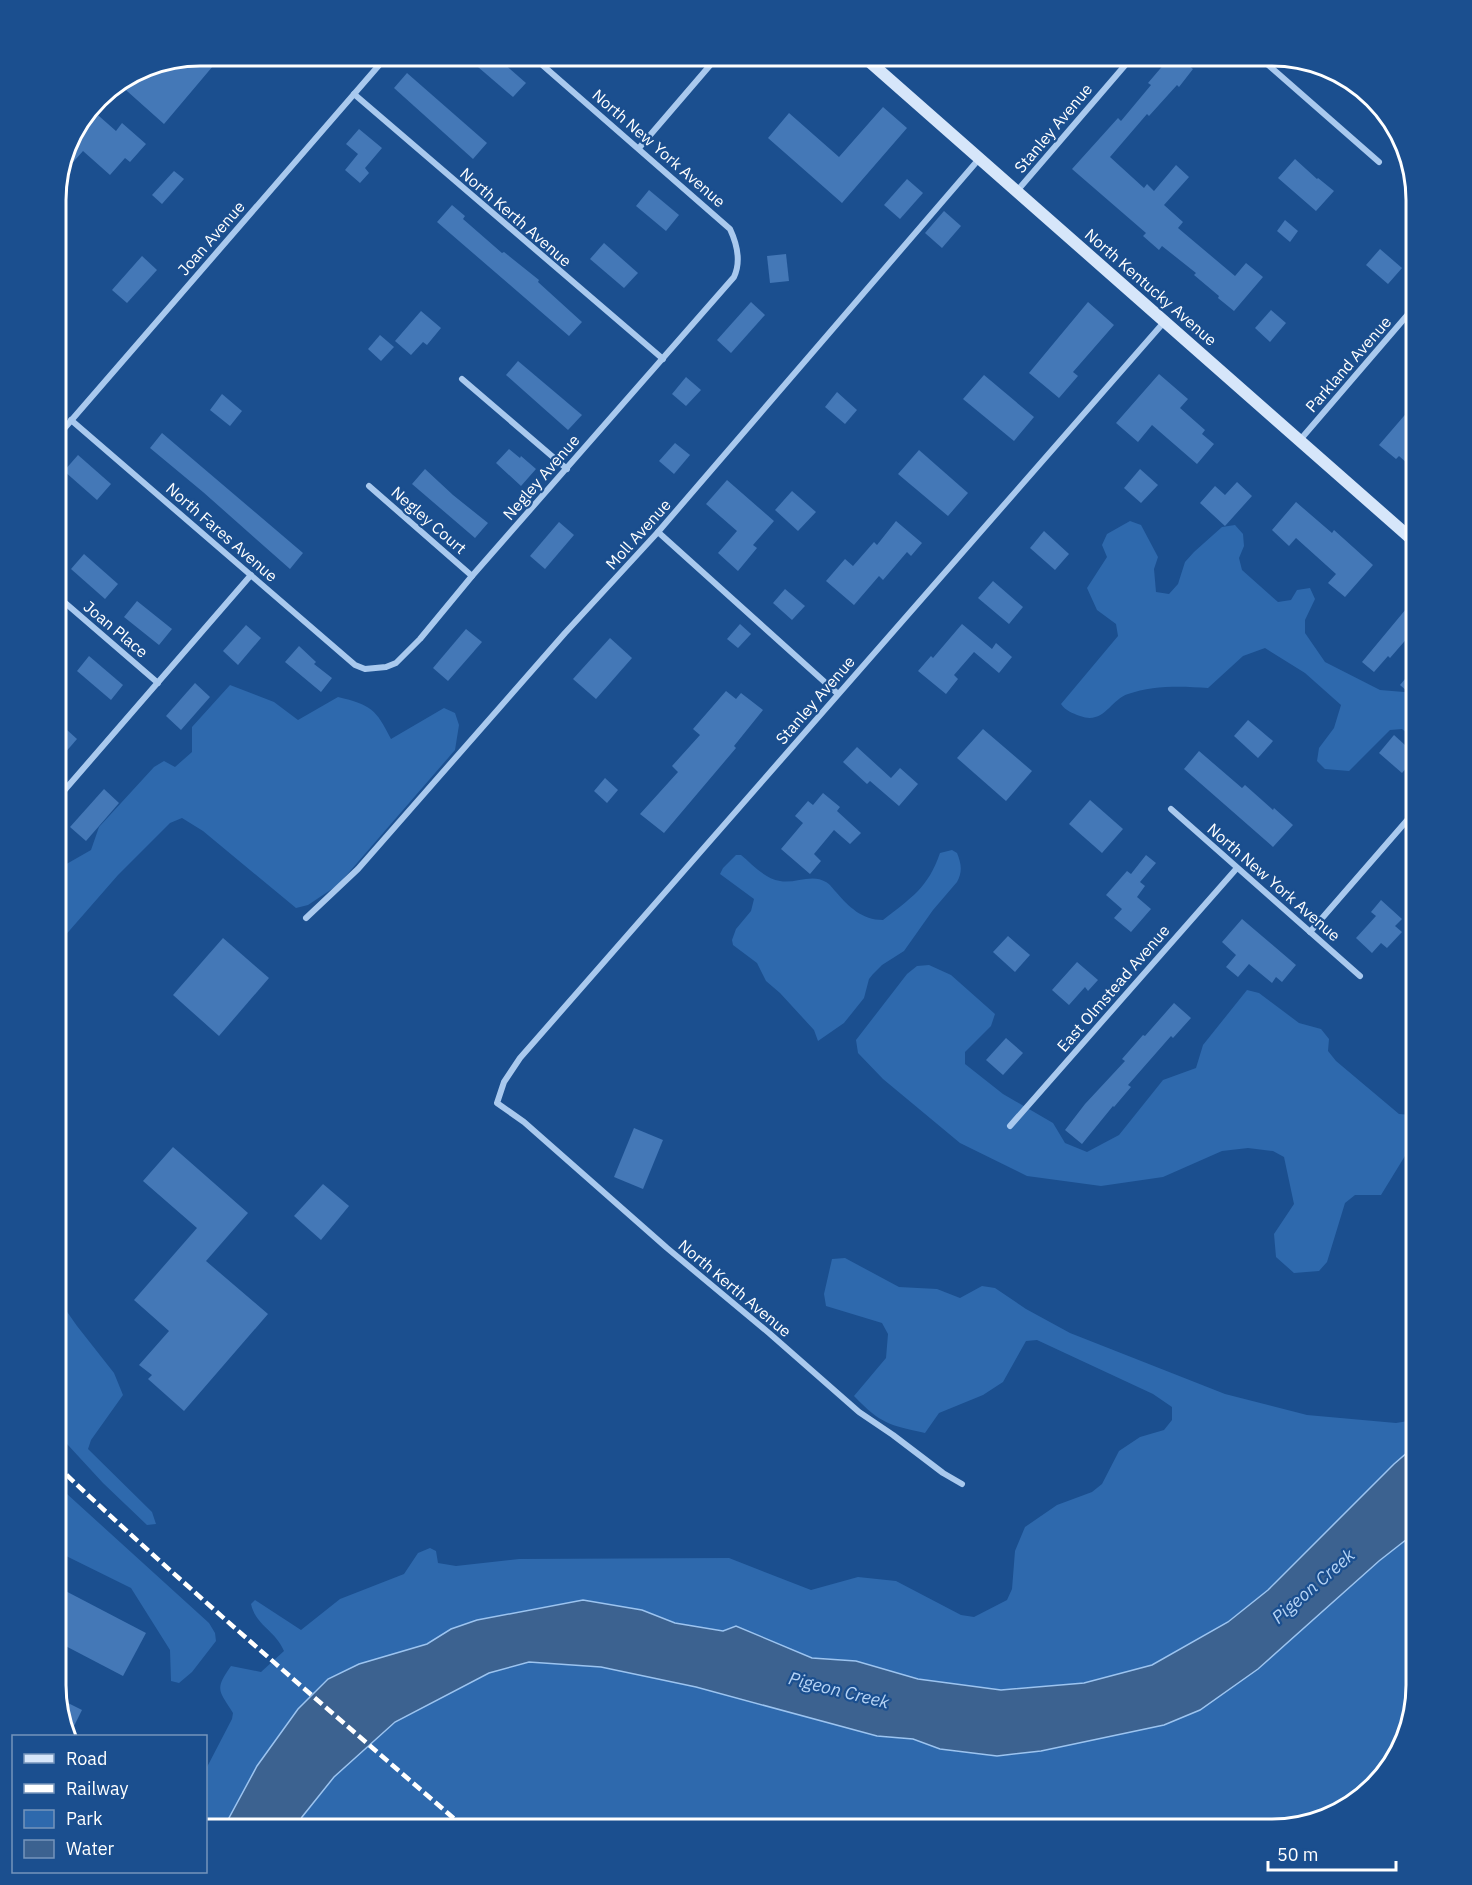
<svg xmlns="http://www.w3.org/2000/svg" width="1472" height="1885" viewBox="0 0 1472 1885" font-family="'IBM Plex Sans',sans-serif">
<rect width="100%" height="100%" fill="#1b4f8f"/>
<g fill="#2e69ad">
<path d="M1130,521l11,4 17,32 -4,12 2,23 13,2 9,-10 7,-22 9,-10 28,-25 13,-2 8,9 1,12 -5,12 3,12 36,32 13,-2 6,-10 13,-2 5,11 -10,21v13l20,29 55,28 36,3v47l-14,-11 -12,1 -41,41 -24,-2 -8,-8 2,-13 15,-20 7,-23 -36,-32 -40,-25 -22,8 -35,32c-25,-2 -55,-3 -80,6 -18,6 -24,31 -48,22 -8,-3 -14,-5 -19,-12l57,-68 -2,-12 -19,-14 -10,-22 20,-31 -5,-12 5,-11z"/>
<path d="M230,685l44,17 24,18 40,-23c33,8 38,12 53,42l53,-31 11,5 4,12 -4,25 -117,135 -30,20 -12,3 -93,-77 -21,-13 -12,5 -52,52 -62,71v-76l35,-20 8,-23 55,-60 10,-6 11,6 17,-15v-25z"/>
<path d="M952,850l5,3c4,10 6,18 0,29l-24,28 -29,41 -22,14 -9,9 -4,5 -5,19 -20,25 -26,18 -4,-11 -34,-37 -14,-12 -9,-18 -24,-18 -1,-5 4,-11 15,-18 3,-12 -34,-25 3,-6 13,-13h5c11,9 24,24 39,26 15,3 32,-8 46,1 4,2 7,7 10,10 13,15 26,28 47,28 28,-22 45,-32 57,-67z"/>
<path d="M1416,919v41c-13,-16 -9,-24 0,-41z"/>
<path d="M929,965l22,10 44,39 -4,12 -26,26v12l38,30 50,29 12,20 22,9 32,-17 44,-55 33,-12 7,-23 44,-55 12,3 40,30 22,6 8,10 -1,12 8,10 63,53 12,1 5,-3v26l-35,57h-26l-10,8 -18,59 -8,9 -25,2 -18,-16 -2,-23 20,-30 -10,-47 -11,-6 -25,-3 -26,3 -59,26 -62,9 -74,-10 -67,-33 -77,-64 -25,-26 -2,-13 51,-66 10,-8z"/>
<path d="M1416,994v40h-2l-9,-9 4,-23z"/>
<path d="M845,1258l54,29 38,2 23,9 22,-12 13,2 31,21 44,24 155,61 82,21 89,8 12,-2 8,4v20l-22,19 -126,126 -40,32 -76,43 -68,18 -83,7 -83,-11 -62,-18 -44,-3 -76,-32 -13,5 -48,-8 -33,-13 -59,-10 -106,20 -26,9 -24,15 -68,20 -102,102 -34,63h-17v-60l26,-50 1,-6c-14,-23 -19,-23 -2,-47l30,6 23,-21c-9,-21 -28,-25 -33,-47l4,-4 46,30 39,-31 64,-25 14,-21 12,-5 6,3 2,12 18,3 63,-7 210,-1 82,32 47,-13 38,4 65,34 13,2 33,-17 5,-11 3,-38 10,-24 32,-22 35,-13 10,-8 17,-33 21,-14 24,-7 8,-10v-13l-19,-13 -116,-54 -11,1 -23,41 -20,13 -44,18 -14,20c-36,-8 -44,-9 -71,-37l32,-38 2,-24 -6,-11 -56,-17 -2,-12 8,-35z"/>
<path d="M56,1296l21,30 37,47 9,22 -32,45 -3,9 64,63 4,12 -9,1 -44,-42 -47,-51z"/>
<path d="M56,1484l153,139 6,10 1,8 -24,31 -13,11 -8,-2 -1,-31 -39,-62 -75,-37z"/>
<path d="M1416,1532v153l-19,72 -45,48 -80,24h-976l6,-12 32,-40 61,-55 94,-49 40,-11 72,5 95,20 181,49 36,3 27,10 57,7 44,-5 338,-190z"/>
</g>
<path fill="#3c6290" stroke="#9cc4f0" stroke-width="1.5" d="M1416,1445v87l-37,29 -121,108 -58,41 -36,15 -123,26 -44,5 -57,-7 -27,-10 -36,-3 -181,-49 -95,-20 -72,-5 -40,11 -94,49 -61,55 -32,40 -6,12h-73l34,-63 41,-57 30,-30 31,-15 68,-20 24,-15 26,-9 106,-20 59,10 33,13 48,8 13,-5 76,32 44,3 62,18 83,11 83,-7 68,-18 76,-43 40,-32 126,-126z"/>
<g fill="#4478b7">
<path d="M200,56h15l-6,7 4,3 -49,58 -46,-41 27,-17z"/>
<path d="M488,56h7l31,27 -13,14 -35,-30z"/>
<path d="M1171,56h5l17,13 -14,18 -2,-2 -28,31 -2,-2 -37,43 34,31 3,-4 7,7 22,-26 13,12 -25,28 19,17 -5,6 57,48 11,-13 17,14 -29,34 -16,-13 1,-2 -25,-21 2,-2 -34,-27 -3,4 -16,-14 3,-3 -74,-64 46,-51 3,3 30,-36 -3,-2z"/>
<path d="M407,73l80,70 -14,16 -79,-71z"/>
<path d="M883,107l24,21 -65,75 -74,-65 21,-25 50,44z"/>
<path d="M91,109l25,22 6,-8 24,21 -16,18 -5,-4 -15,17 -27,-24 -24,27 11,-42z"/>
<path d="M359,129l23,19 -17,20 4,5 -9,10 -15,-13 13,-16 -12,-10z"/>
<path d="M1295,159l22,20 1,-1 16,13 -18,20 -38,-33z"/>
<path d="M174,171l10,8 -22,25 -10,-9z"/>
<path d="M907,179l16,14 -23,26 -16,-14z"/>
<path d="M649,190l30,25 -13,16 -30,-25z"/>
<path d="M452,205l13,11 -2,3 39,34 2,-1 35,28 -1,2 44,40 -13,14 -132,-114z"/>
<path d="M944,211l17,15 -19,22 -17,-15z"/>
<path d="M1285,220l13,11 -8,11 -13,-11z"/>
<path d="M604,243l34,30 -14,15 -34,-29z"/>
<path d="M1380,249l22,19 -14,16 -22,-19z"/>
<path d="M786,254l3,27 -19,2 -3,-27z"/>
<path d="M142,256l15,14 -30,33 -15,-13z"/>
<path d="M751,302l14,13 -34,38 -14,-13z"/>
<path d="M1088,302l26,23 -41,47 5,4 -19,22 -30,-25z"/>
<path d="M1271,310l15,13 -16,19 -15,-14z"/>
<path d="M421,311l20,17 -14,17 -4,-3 -12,13 -16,-14z"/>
<path d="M380,335l14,12 -13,14 -13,-12z"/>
<path d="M518,361l64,54 -14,15 -62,-55z"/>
<path d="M1159,374l29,25 -8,9 25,22 -3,4 12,10 -17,20 -45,-39 -14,17 -22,-19z"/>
<path d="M984,375l50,42 -20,24 -51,-42z"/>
<path d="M686,377l15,13 -15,16 -14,-12z"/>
<path d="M837,392l20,18 -12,14 -20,-17z"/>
<path d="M222,394l20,17 -12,15 -20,-16z"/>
<path d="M1416,402v69l-17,-15 -3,3 -17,-14z"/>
<path d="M162,433l141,120 -13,16 -87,-77 -53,-44z"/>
<path d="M675,443l15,12 -16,19 -15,-13z"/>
<path d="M509,449l11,9 1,-2 15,13 -15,17 -25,-23z"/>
<path d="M919,450l49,43 -20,23 -50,-42z"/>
<path d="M78,455l33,29 -14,16 -33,-29z"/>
<path d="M425,469l28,26 35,28 -13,15 -63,-54z"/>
<path d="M1140,469l18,16 -17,18 -17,-15z"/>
<path d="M727,480l47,41 -21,24 4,3 -19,23 -20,-18 19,-22 -31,-27z"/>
<path d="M1237,482l15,14 -27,30 -25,-23 15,-17 10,9z"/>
<path d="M792,491l24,21 -18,19 -23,-21z"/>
<path d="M1296,502l36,31 2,-3 39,35 -28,32 -17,-14 8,-9 -40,-36 -7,8 -17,-16z"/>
<path d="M896,521l26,22 -11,13 -4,-4 -24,28 -4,-4 -25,29 -28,-24 19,-22 8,7 21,-24 3,3z"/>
<path d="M559,522l15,13 -29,34 -15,-13z"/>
<path d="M1044,531l25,23 -14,16 -25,-22z"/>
<path d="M84,554l34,30 -13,15 -34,-30z"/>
<path d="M993,581l30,26 -14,17 -31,-26z"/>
<path d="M785,589l20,17 -13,14 -19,-17z"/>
<path d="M137,601l35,28 -13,16 -35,-28z"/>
<path d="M1406,609l10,10v9l-26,30 -2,-2 -14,16 -12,-10z"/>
<path d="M740,624l11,10 -13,14 -11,-9z"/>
<path d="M962,624l30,25 4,-6 16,14 -13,16 -25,-21 -20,23 4,4 -12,15 -28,-23 13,-15 2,2z"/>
<path d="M246,625l15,13 -23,27 -15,-14z"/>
<path d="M466,629l16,13 -34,39 -15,-13z"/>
<path d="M610,638l22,20 -36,41 -23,-20z"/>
<path d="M299,646l17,16 -2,2 18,14 -11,14 -36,-30z"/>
<path d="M89,656l34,29 -12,15 -34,-29z"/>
<path d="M1416,666v33l-16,-14z"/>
<path d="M195,683l15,14 -29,33 -15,-14z"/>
<path d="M726,691l10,8 5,-6 22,17 -29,36 2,2 -72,85 -24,-19 38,-42 -6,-6 28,-31 -7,-6z"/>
<path d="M56,720l21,19 -13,15 -8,-7z"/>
<path d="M1248,720l25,21 -15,17 -24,-22z"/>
<path d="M983,729l49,42 -26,30 -49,-43z"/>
<path d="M1394,735l22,20v2l-14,16 -23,-20z"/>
<path d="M857,747l34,31 9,-10 18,16 -19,22 -29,-25 -3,3 -24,-22z"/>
<path d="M1199,751l43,37 3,-3 28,25 1,-2 19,17 -20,22 -89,-78z"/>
<path d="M605,778l13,12 -11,13 -13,-12z"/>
<path d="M104,789l15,14 -33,38 -16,-14z"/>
<path d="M823,793l17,14 -3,4 24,22 -11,11 -16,-14 -20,24 7,7 -11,13 -29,-25 22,-26 -8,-7 13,-15 5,4z"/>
<path d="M1090,800l33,29 -21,24 -33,-29z"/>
<path d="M1146,855l10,8 -16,19 5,4 -8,11 14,12 -20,23 -17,-14 8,-9 -16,-14 21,-24 4,3z"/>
<path d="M1381,900l21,19 -7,7 7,6 -15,16 -6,-5 -9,10 -16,-15 20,-22 -5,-4z"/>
<path d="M1242,919l54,46 -14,17 -6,-5 -4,6 -23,-19 -11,13 -12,-10 10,-12 -14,-13z"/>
<path d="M1008,936l22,19 -15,17 -22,-20z"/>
<path d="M223,938l46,40 -50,58 -46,-41z"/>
<path d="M1077,962l21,18 -10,11 -3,-4 -16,18 -17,-15z"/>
<path d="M1174,1003l17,15 -18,20 -2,-2 -43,49 3,2 -17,20 -1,-1 -31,38 -17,-14 20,-26 40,-43 -3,-2 21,-24 2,1z"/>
<path d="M1006,1038l17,15 -20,22 -17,-15z"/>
<path d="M634,1128l29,12 -20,49 -29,-12z"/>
<path d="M173,1147l75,66 -42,48 62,53 -84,97 -36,-32 4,-4 -13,-10 30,-34 -35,-31 63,-72 -54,-47z"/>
<path d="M323,1184l26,22 -28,34 -27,-24z"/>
<path d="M56,1586l90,47 -23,43 -67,-35z"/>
<path d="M60,1699l22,11 -12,24z"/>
</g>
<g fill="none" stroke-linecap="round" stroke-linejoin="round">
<g stroke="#a9c9ee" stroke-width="6">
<path d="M1258,56l121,106"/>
<path d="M354,94l309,265"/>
<path d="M639,148l79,-92"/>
<path d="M1017,191l116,-135"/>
<path d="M462,379l105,90"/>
<path d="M71,420l284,245 10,4 21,-2 10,-4 24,-24 52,-63 262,-299c7,-15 3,-33 -4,-48l-198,-173"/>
<path d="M56,438l331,-382"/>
<path d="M1300,440l116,-135"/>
<path d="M369,486l103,90"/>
<path d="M658,532l180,162"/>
<path d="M56,595l102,88"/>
<path d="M56,800l195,-225"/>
<path d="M1171,809l189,167"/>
<path d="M306,918l52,-49 207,-236 93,-101 321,-373"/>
<path d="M1310,932l106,-122"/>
<path d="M1010,1126l227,-258"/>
<path d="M962,1484l-19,-11 -50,-38 -34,-23 -90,-79 -102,-85 -143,-126 -27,-19 7,-21 16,-24 645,-737"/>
</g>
<path stroke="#d6e6fa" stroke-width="12" d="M863,56l553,487"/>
<path stroke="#fff" stroke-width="4.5" stroke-dasharray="10 4.5" stroke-linecap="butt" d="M56,1465c133,126 272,244 410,364"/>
</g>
<g text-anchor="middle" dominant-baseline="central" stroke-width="4.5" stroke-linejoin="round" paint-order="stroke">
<g font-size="16" fill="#fff" stroke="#1b4f8f">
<text transform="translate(1053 128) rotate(-50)">Stanley Avenue</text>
<text transform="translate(659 148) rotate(41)">North New York Avenue</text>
<text transform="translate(516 217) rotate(41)">North Kerth Avenue</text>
<text transform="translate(211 238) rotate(-49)">Joan Avenue</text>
<text transform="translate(1151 287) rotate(41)">North Kentucky Avenue</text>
<text transform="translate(1348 364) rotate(-49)">Parkland Avenue</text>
<text transform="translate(541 477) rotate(-49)">Negley Avenue</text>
<text transform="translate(429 520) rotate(41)">Negley Court</text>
<text transform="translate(222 532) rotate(41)">North Fares Avenue</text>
<text transform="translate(638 534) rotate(-48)">Moll Avenue</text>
<text transform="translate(116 629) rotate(40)">Joan Place</text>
<text transform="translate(815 700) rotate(-49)">Stanley Avenue</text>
<text transform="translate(1274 882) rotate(41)">North New York Avenue</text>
<text transform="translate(1113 988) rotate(-49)">East Olmstead Avenue</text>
<text transform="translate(735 1288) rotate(40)">North Kerth Avenue</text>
</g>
<g font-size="18" font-style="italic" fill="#b5d3f5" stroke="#1b4f8f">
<text transform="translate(1313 1586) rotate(-41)">Pigeon Creek</text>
<text transform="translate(839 1690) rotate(14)">Pigeon Creek</text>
</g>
</g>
<path d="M0 0H1472V1885H0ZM200 66H1272A134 134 0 0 1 1406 200V1685A134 134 0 0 1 1272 1819H200A134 134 0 0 1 66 1685V200A134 134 0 0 1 200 66Z" fill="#1b4f8f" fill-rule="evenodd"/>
<path fill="none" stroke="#fff" stroke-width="3" d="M200 66H1272A134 134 0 0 1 1406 200V1685A134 134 0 0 1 1272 1819H200A134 134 0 0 1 66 1685V200A134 134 0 0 1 200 66Z"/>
<rect x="12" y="1735" width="195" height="138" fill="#1b4f8f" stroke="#7695bc" stroke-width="1.5"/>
<rect x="24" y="1754" width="30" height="9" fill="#d6e6fa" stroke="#7695bc" stroke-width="1.5"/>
<text x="66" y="1765" font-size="18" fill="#ffffff">Road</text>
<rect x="24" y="1784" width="30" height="9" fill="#ffffff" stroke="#7695bc" stroke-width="1.5"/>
<text x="66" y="1795" font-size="18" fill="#ffffff">Railway</text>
<rect x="24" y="1810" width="30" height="18" fill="#2e69ad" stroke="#7695bc" stroke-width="1.5"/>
<text x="66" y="1825" font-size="18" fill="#ffffff">Park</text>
<rect x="24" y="1840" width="30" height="18" fill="#3c6290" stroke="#7695bc" stroke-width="1.5"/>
<text x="66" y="1855" font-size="18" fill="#ffffff">Water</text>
<path d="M1268 1861v9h128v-9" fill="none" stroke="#ffffff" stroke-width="3"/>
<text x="1277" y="1861" font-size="18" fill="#ffffff" stroke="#1b4f8f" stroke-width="4.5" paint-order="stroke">50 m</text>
</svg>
